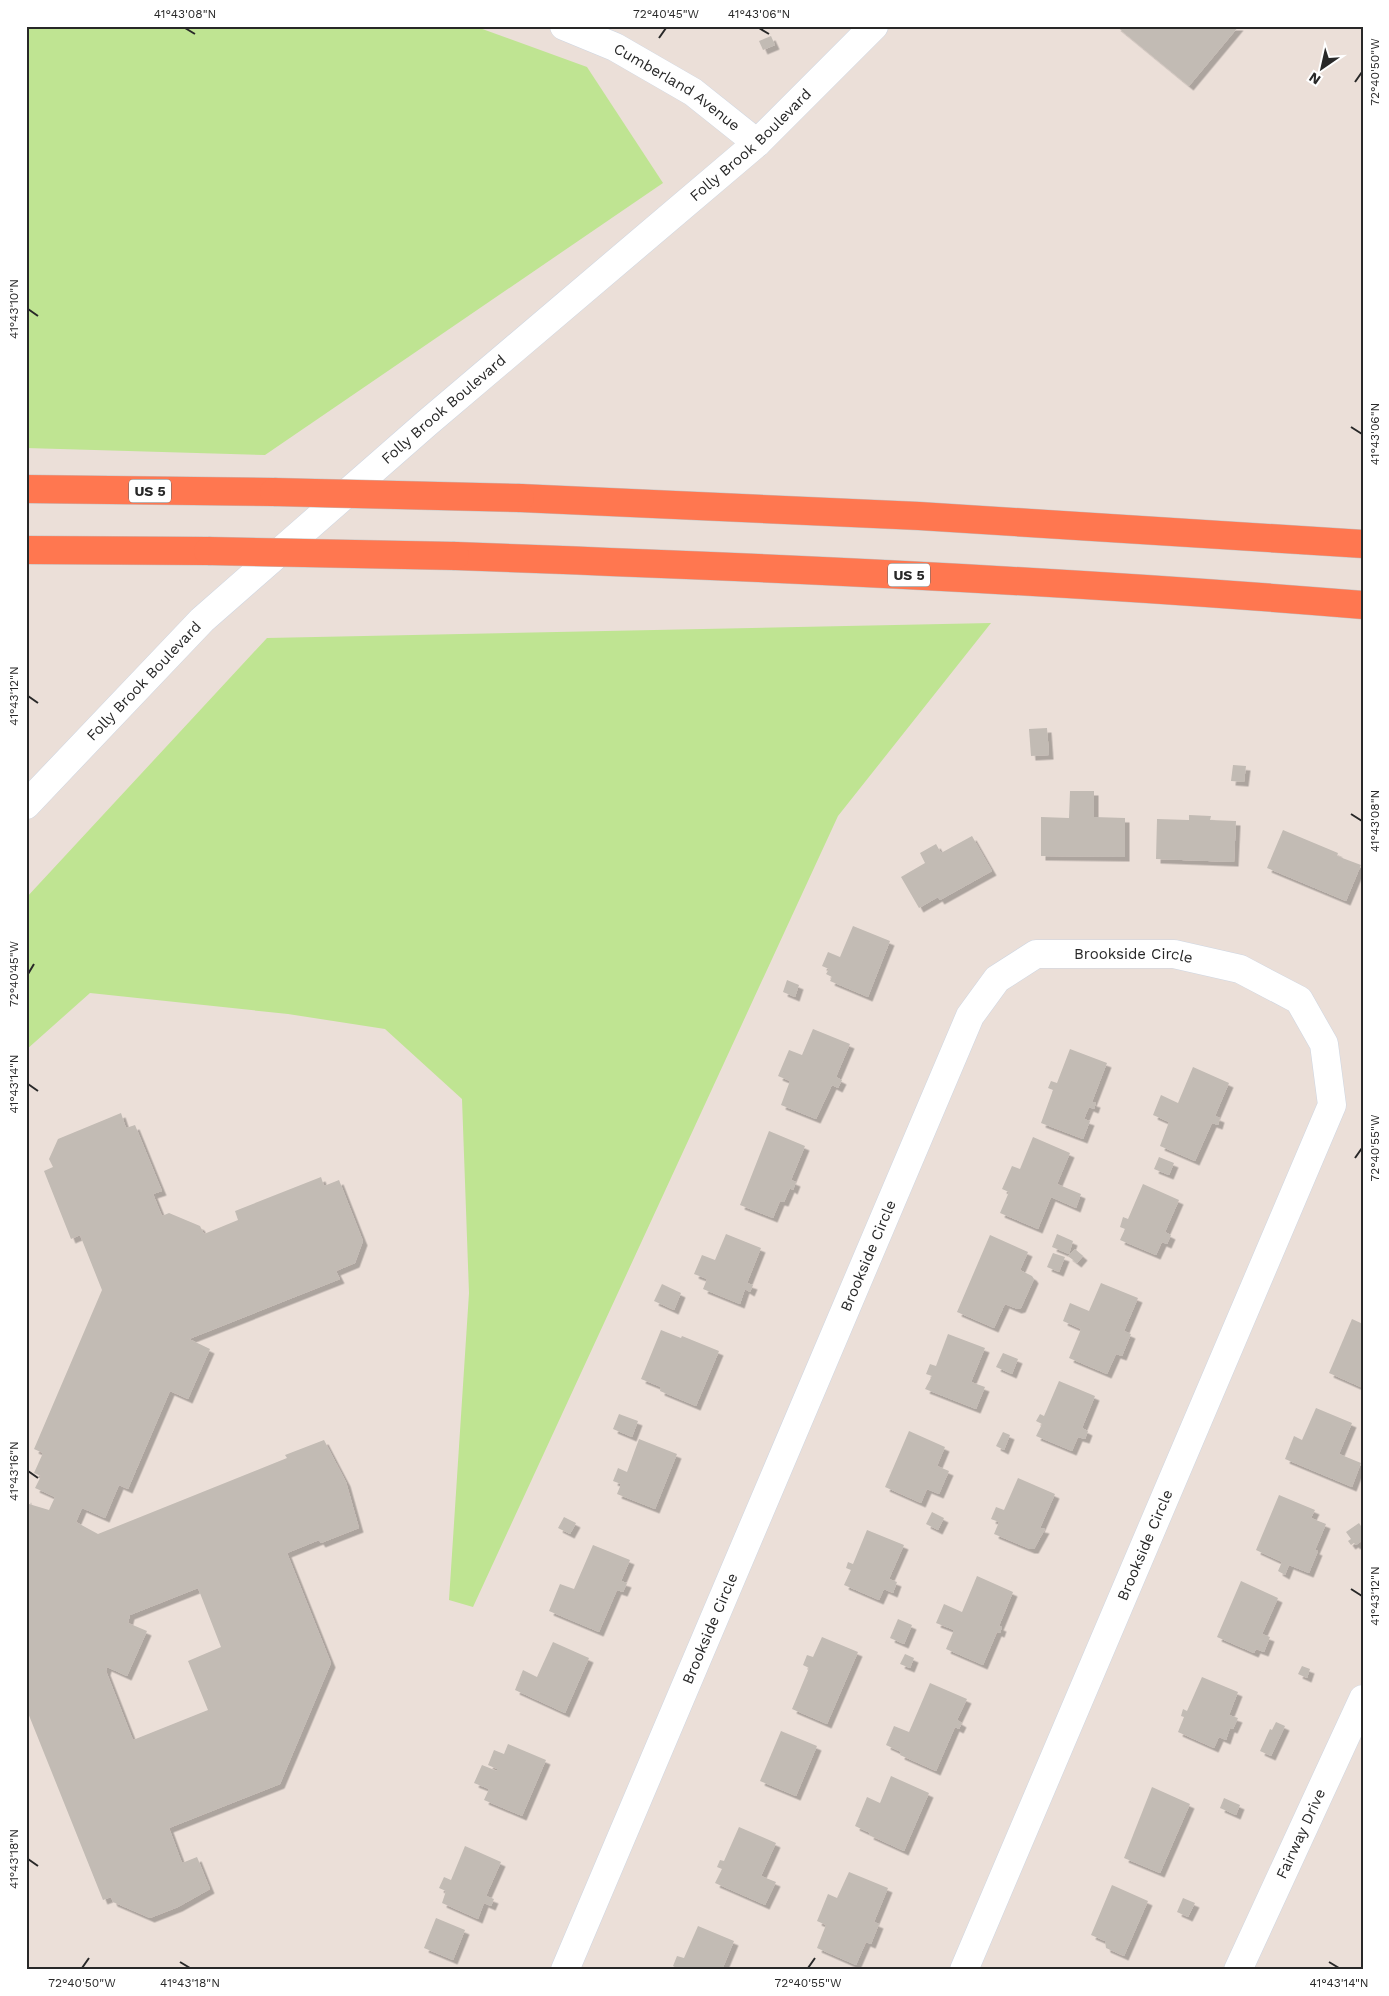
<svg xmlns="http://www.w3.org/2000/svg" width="1389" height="1996" viewBox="0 0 1389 1996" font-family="'Work Sans',sans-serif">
<defs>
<filter id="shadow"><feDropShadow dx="4.5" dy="4.5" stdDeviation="0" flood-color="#0004"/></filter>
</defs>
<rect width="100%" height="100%" fill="#ebdfd8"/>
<g fill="#bfe492">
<path d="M26,26h448l113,41 76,116 -398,272 -239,-7z"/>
<path d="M991,623l-153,193 -365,791 -24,-7 20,-307 -7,-194 -77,-70 -97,-15 -198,-21 -64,57v-152l241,-260z"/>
</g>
<g fill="#c2bbb4" fill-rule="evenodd" filter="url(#shadow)">
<path d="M1116,26h123l-50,60z"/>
<path d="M771,36l4,9 -12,5 -4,-9z"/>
<path d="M1047,728l2,27 -18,1 -2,-27z"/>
<path d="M1233,765l13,1 -2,16 -13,-1z"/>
<path d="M1070,791h24v26l31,1v39l-84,-1v-39l28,1z"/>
<path d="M1189,815l22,1 -1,4 26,1 -2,41 -78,-3 1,-40 32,1z"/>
<path d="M1283,830l55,23 -1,3 24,9 -15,36 -79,-33z"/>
<path d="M972,836l20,35 -52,29 -2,-3 -19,11 -18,-31 24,-14 -5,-10 16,-9 5,9z"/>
<path d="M853,926l37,15 -22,56 -38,-16 2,-4 -6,-3 3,-5 -7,-3 6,-14 12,5z"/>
<path d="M787,980l12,5 -4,12 -12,-5z"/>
<path d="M813,1029l37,15 -14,33 6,3 -4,8 -6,-3 -16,34 -35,-14 9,-24 -12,-5 11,-26 13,5z"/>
<path d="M1070,1049l37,14 -15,39 4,1 -2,6 -5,-2 -5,12 6,2 -7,18 -42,-16 12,-33 -5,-2 3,-7 6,2z"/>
<path d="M1193,1067l36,16 -14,33 5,2 -2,7 -6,-2 -17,38 -35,-15 9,-24 -16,-7 8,-20 17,8z"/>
<path d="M121,1113l5,15 9,-3 27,66 -9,3 9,22 7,-3 31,13 4,8 34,-14 -3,-9 86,-34 3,9 15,-6 24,61 -8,22 -19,8 4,8 -151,60 21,10 -22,50 -18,-8 -42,98 -9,-4 -14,33 -23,-10 -6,14 22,12 189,-76 -2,-3 39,-15 22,42 13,46 -38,15 -2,-3 -32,13 44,110 -51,121 -111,44 13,35 15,-6 13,32 -32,18 -28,11 -37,-16 -2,-5 -8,3 -77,-192v-210l3,6 20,6 6,-13 -20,-9 6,-12 -7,-3 9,-20 -9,-4 68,-159 -22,-55 -9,4 -27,-68 9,-4 -4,-8 9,-20zM198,1588l23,59 -33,14 20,49 -75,30 -27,-69 1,-4 20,9 20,-45 -19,-8 2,-8z"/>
<path d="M769,1131l36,15 -14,34 5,2 -3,8 -3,-2 -6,14 -4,-1 -7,17 -33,-13z"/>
<path d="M1033,1137l37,16 -13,31 24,10 -5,14 -25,-11 -13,32 -38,-16 9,-21 -7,-3 10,-23 8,3z"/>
<path d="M1159,1157l15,6 -5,12 -15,-6z"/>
<path d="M1143,1184l36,16 -14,32 6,3 -4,9 -5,-2 -6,13 -36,-15 5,-11 -5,-2 3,-10 5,2z"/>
<path d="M726,1234l35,14 -14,35 6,2 -3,7 -5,-3 -5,15 -37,-15 4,-10 -13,-5 8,-19 13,5z"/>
<path d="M1057,1234l16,7 -4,13 -17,-7z"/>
<path d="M990,1235l38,17 -8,18 12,6 2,3 -13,29 -4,1 -12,-5 -11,24 -37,-16z"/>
<path d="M1075,1249l8,7 -6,7 -9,-7z"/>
<path d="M1053,1253l12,4 -6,15 -12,-5z"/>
<path d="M1101,1283l37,15 -14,33 7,3 -9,22 -6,-2 -9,20 -38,-16 12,-29 -18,-8 7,-18 19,8z"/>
<path d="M662,1284l19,9 -7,17 -20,-9z"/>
<path d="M1352,1319l11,5v64l-34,-15z"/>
<path d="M661,1330l20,8 1,-2 37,15 -23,55 -36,-15 1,-4 -20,-8z"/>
<path d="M948,1334l37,14 -14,34 14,5 -9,22 -51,-20 7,-13 -6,-2 4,-10 6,2z"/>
<path d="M1003,1353l15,6 -6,15 -16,-7z"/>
<path d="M1059,1381l36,15 -13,32 6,3 -3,8 -7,-2 -6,14 -36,-15 6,-12 -6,-3 4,-7 4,2z"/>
<path d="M1316,1408l36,15 -13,31 22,9 -9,24 -67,-28 9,-23 8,4z"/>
<path d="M619,1414l19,7 -6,16 -19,-8z"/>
<path d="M909,1431l36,16 -8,19 12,5 -10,23 -12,-5 -6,14 -36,-16z"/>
<path d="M1003,1432l7,3 -6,15 -8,-4z"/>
<path d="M639,1439l38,15 -22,55 -38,-15 4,-10 -8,-3 5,-13 9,4z"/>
<path d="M1018,1478l37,16 -15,34 5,1 -11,20h-4l-36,-15 5,-12 -8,-3 5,-12 8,3z"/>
<path d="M1279,1495l36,15 -4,8 15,6 -11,26 3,1 -9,22 -20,-8 -4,10 -7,-4 4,-9 -26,-12z"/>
<path d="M932,1512l12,6 -6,12 -12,-6z"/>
<path d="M564,1517l12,6 -6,11 -12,-6z"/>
<path d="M1359,1523l4,6v11l-7,5 -2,-2 -3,2 -3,-4 3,-2 -5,-7z"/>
<path d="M867,1530l37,15 -15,34 8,3 -4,11 -9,-4 -5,11 -35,-15 7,-15 -5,-2 2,-6 5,2z"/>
<path d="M593,1545l37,15 -9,21 6,2 -4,9 -6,-2 -18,42 -50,-21 11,-27 14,5z"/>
<path d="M977,1576l36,16 -14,34 3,1 -2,6 -3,-1 -14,33 -37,-16 8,-19 -18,-7 8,-19 18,8z"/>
<path d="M1241,1581l37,17 -16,36 8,3 -6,15 -8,-3 -2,4 -37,-16z"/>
<path d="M898,1619l14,6 -8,19 -14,-6z"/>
<path d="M822,1637l36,15 -31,72 -35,-15 17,-41 -6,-3 4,-10 6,2z"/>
<path d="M553,1642l36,16 -24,55 -50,-23 8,-20 14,7z"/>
<path d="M905,1654l9,4 -4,10 -10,-4z"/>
<path d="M1302,1666l8,3 -3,9 -9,-4z"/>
<path d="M1202,1677l36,15 -9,23 9,3 -5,11 -3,-1 -4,12 -7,-3 -5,11 -36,-16 6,-15 -3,-1 2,-7 4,2z"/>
<path d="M930,1683l37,16 -10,21 5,3 -3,6 -4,-2 -19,44 -36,-16 1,-3 -15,-7 8,-19 15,6z"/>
<path d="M1276,1722l9,4 -14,30 -11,-5 10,-22 2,1z"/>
<path d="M781,1731l36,15 -21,50 -36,-15z"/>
<path d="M508,1744l38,16 -24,56 -38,-16 5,-11 -15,-6 8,-18 15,6v-2l-9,-4 6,-15 10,4z"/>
<path d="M891,1776l38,17 -25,58 -35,-16 1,-2 -15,-7 12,-29 13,6z"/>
<path d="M1152,1787l38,17 -30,69 -36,-15z"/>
<path d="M1224,1798l16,7 -4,10 -16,-7z"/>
<path d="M739,1827l37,16 -15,33 15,6 -11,23 -50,-22 7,-14 -5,-2 3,-7 4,1z"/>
<path d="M465,1846l36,16 -15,34 8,3 -3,7 -7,-3 -6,16 -36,-16 4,-12 -7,-3 5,-11 7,3z"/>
<path d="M849,1872l39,16 -14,34 5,2 -8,20 -5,-2 -10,23 -39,-17 9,-23 -9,-4 11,-27 9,4z"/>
<path d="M1112,1885l36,16 -24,55 -18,-8 -1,-7 -14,-6z"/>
<path d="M1183,1898l12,5 -7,14 -11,-5z"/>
<path d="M436,1918l29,12 -12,30 -29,-12z"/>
<path d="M698,1926l36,15 -12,29h-42l-7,-4 4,-10 7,2z"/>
</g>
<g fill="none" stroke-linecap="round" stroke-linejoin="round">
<g stroke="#ced6e2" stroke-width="29">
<g id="minor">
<path id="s1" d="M564,26l51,21 78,45 64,51"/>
<path id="s2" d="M565,1970l405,-954 27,-37 39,-25h138l66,15 59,31 25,44 8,61 -368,865"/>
<path id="s3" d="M1238,1970l125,-271"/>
</g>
</g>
<g stroke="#ced6e2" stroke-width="29">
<g id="tertiary">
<path id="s4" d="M26,805l176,-185 225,-197 330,-280 117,-117"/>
</g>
</g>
<g stroke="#c3c3c3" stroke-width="29">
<g id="motorway">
<path d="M26,489l248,3"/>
<path d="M520,498l399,18 444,28"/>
<path d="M26,550l182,1"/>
<path d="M455,556c302,11 606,24 908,49"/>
</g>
</g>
<use href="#minor" stroke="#fff" stroke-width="28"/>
<use href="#tertiary" stroke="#fff" stroke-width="28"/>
<use href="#motorway" stroke="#ff7750" stroke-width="28"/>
<g stroke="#c3c3c3" stroke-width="29" stroke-linecap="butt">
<g id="motorway-bridge">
<path d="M274,492l246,6"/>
<path d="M208,551l247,5"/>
</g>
</g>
<use href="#motorway-bridge" stroke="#ff7750" stroke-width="28"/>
</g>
<path fill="none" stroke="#282828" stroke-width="2" d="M185,28l10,6M759,28l10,6M659,38l7,-10M1355,82l7,-10M28,309l10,7M1351,427l11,7M28,696l10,7M1351,814l11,7M28,974l6,-10M28,1084l10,7M1355,1158l7,-10M28,1471l10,7M1351,1589l11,7M28,1859l10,7M180,1962l10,6M1329,1962l10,6M82,1968l7,-10M808,1968l7,-10"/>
<g text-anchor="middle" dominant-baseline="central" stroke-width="4" stroke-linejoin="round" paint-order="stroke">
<g fill="#fff" stroke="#686868" stroke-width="1">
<rect x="129" y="479.5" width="42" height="23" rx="4"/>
<rect x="888" y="563.5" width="42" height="23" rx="4"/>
</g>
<g font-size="14" font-weight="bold" fill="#282828">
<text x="150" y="491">US 5</text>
<text x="909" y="575">US 5</text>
</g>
<g font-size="15" fill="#282828" stroke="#fff">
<text stroke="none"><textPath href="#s1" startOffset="129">Cumberland Avenue</textPath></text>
<text stroke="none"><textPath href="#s4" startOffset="981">Folly Brook Boulevard</textPath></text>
<text stroke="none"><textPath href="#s4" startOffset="576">Folly Brook Boulevard</textPath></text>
<text stroke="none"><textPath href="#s4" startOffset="171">Folly Brook Boulevard</textPath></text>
<text stroke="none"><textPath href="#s2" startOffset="1226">Brookside Circle</textPath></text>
<text stroke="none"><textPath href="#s2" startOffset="776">Brookside Circle</textPath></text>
<text transform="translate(1145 1545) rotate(-67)">Brookside Circle</text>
<text stroke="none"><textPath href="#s2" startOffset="371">Brookside Circle</textPath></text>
<text stroke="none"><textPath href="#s3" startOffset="150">Fairway Drive</textPath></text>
</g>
</g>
<rect width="1389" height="1996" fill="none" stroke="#ffffff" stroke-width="55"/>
<g transform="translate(1322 68) rotate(214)" stroke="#ffffff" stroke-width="4" paint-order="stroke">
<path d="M0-4L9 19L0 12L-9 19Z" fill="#282828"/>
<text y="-8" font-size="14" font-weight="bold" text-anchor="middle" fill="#282828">N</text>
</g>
<rect x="28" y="28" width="1334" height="1940" fill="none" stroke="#282828" stroke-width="2"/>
<g font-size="12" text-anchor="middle" fill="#282828">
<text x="185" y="18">41°43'08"N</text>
<text x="666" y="18">72°40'45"W</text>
<text x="759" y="18">41°43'06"N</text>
<text transform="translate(1375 72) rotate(-90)" y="4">72°40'50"W</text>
<text transform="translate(14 309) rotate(-90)" y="4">41°43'10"N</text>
<text transform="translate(1375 434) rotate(-90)" y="4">41°43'06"N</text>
<text transform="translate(14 696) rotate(-90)" y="4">41°43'12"N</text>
<text transform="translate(1375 821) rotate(-90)" y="4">41°43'08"N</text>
<text transform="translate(14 974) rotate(-90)" y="4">72°40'45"W</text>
<text transform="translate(14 1084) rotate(-90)" y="4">41°43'14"N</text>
<text transform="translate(1375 1148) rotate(-90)" y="4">72°40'55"W</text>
<text transform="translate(14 1471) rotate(-90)" y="4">41°43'16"N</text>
<text transform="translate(1375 1596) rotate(-90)" y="4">41°43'12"N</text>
<text transform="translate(14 1859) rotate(-90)" y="4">41°43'18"N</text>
<text x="82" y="1987">72°40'50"W</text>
<text x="190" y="1987">41°43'18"N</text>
<text x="808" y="1987">72°40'55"W</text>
<text x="1339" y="1987">41°43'14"N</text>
</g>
</svg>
